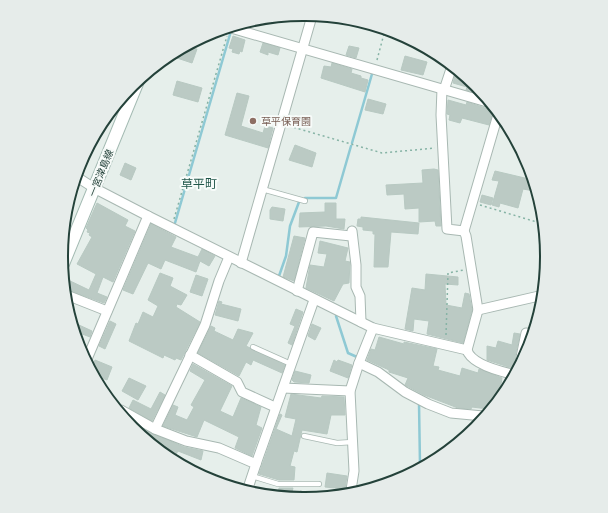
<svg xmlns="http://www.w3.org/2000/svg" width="608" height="513" viewBox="0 0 608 513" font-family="Poppins,'Noto Sans JP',sans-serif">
<rect width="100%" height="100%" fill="#e6efeb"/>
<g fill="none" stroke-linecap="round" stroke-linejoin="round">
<g stroke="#8ec9d4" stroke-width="2.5">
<path d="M352,143l20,-69"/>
<path d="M305,198h31l15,-52"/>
<path d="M175,223l56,-192"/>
<path d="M279,276l7,-20 4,-30 9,-24"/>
<path d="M336,316l12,37 9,4"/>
<path d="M419,403l1,62"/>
</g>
</g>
<g fill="#bbcac4" stroke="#b8c9c2">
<path d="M233,36l12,4 -3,12 -2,-1 -1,3 -7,-2 1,-3 -4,-1z"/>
<path d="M263,43l17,5 -2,7 -10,-3v3l-8,-3z"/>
<path d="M349,46l10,2 -3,10 -10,-3z"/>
<path d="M189,47l8,2 -5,14 -18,-6z"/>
<path d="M405,56l22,6 -4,13 -22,-5z"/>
<path d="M332,63l20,6 -1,4 10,3v2l7,2 -3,12 -44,-14 3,-12 7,1z"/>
<path d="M456,72l20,13 6,9 -16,-4 1,-3 -14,-4z"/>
<path d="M177,81l25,7 -4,14 -25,-7z"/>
<path d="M237,93l12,3 -8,30 22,7 2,-7 8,2 -5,20 -43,-13z"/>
<path d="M368,99l18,5 -3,10 -18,-4z"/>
<path d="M448,100l18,5 1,-3 18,6 5,-1 3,4 -4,14 -27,-7 -2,5 -11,-3 1,-5 -3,-1z"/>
<path d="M295,145l21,8 -4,14 -23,-7z"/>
<path d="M125,163l11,5 -5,12 -11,-5z"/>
<path d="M434,169l4,1 3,56h-5l-1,-5 -16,1v-14l-14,1 -1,-15 -17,1 -1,-10 37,-2 -1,-13z"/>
<path d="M495,171l34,8v2l3,1 2,9 -11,-2 -5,19 -18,-5 -1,4 -7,-2 7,-24 -7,-1z"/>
<path d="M482,195l11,3 -2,7 -11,-3z"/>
<path d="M97,203l31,17 -3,6 10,5 -22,51 -10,-5 -6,16 10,4 -3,6 -36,-13 -2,-11 23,11 7,-16 -19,-10 15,-27 -3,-2 1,-2 -3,-1 1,-2 -2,-2z"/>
<path d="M325,203h11v16h9l-1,10 -18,-3 -27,1 1,-14 25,-1z"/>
<path d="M272,207l13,2 -2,12 -13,-2v-9z"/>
<path d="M361,217l58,6 -1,11 -27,-2 -3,35h-14l1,-33h-2v-3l-10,-1v-3l-6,-1 1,-7h3z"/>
<path d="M151,224l25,13 -5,10 27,10 4,-8 13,7 -6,10 -9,-5 -4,11 -31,-12 -4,9 -13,-6 -15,31 -10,-4z"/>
<path d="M294,236l11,2 -11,43 -11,-4z"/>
<path d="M320,241l28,7 -3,13 5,1 -1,21 -6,1 -9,17 -28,-13 4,-23 14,2 3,-13 -9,-1z"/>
<path d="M160,273l13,5 -3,8 17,9 -6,10 -4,-1 -1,3 24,15 -19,38 -5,-2 -1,2 -11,-5 -1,3 -34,-17 7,-18 2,1 5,-12 10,5 5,-11 -10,-6z"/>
<path d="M426,274l32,3v8l-13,-1 1,21 16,3 3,-15 4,1 3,16 -9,33 -36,-9 2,-13 -15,-2 -1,12 -8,-2 7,-41 13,2z"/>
<path d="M196,275l12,4 -6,17 -12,-4z"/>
<path d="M219,301l3,1 -1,2 20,5 -3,12 -23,-6z"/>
<path d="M296,309l7,3 -11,33 -4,-2 7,-17 -5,-2z"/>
<path d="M110,321l6,3 -11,25 -6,-3z"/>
<path d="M312,324l9,4 -6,12 -7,-4z"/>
<path d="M79,325l13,6 -2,6 -13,-5z"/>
<path d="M211,326l4,2 -1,3 19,9 5,-11 15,4 -7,13 39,19 -3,8 -29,-13 -2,5 -5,-3 -7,14 -41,-23z"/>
<path d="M514,333l6,1 -6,27 2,6 -1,2 -28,-9v-14l9,2 2,-7 14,4z"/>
<path d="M379,337l25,7v-2l33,7 -4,17 6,1 -1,3 22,6 2,-8 16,5 1,-4 23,9 -2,13 -12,18 -16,-2 -1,2 -13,-1 -34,-13 -19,-10 3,-7 -19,-6v-2l-22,-10 4,-11 4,1z"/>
<path d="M95,360l17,7 -5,13 -8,-3 -7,-9z"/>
<path d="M334,360l3,2 1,-2 14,5 -4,13 -18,-7z"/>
<path d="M193,364l39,22 -12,25 13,6 8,-19 20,9 -5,18 6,3 -10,28 -17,-8 4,-11 -35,-17 -7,17 -34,-11 10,-21 5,2 -3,8 12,5 7,-13 -3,-2 14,-25 -15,-9z"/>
<path d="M295,371l16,4 -2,8 -15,-1 -2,-2z"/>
<path d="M129,378l17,8 -8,14 -16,-9z"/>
<path d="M160,392l5,3 -13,26 -23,-13 4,-8 18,9z"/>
<path d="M291,394l30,4 1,-2 22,1 1,18h-14l-4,19 -25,-4 -5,22 -3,-1 -4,15 5,1 -1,13h-15l-20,-6 21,-60 2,1 -6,14 16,7 4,-17 -11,-2z"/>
<path d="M145,430l39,17 19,4 -2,9 -23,-9 -3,5 -32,-21z"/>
<path d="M327,473l20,3 -2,13 -20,-2z"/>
<path d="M279,488h14l-2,8 -13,-2z"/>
<path d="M300,491l21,4v1l-17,3 -5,-1z"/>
</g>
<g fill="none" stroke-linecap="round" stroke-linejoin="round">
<g stroke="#a8b8b2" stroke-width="6">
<g id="lane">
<path d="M262,189l43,12"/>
<path d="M253,347l38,17"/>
<path d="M304,436l33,7 16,-1"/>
<path d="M252,476l26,8h41"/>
</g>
</g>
<g stroke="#a8b8b2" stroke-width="11">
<g id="street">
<path d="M231,28l256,74"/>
<path d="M444,90l7,-21"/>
<path d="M77,177l17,11 54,28 225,112 94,22 11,-40 -12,-74 -2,-5 -17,-2 -6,-114 1,-26"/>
<path d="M352,231l4,34v22l4,9 1,26"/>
<path d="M464,231l33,-113"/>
<path d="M241,263l71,-247"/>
<path d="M297,291l16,-59 38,4"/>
<path d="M69,296l38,15"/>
<path d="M478,310l61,-14"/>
<path d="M467,350c4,14 32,21 45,24"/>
<path d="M190,355l47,27 5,10 33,15"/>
<path d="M87,359l61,-143"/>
<path d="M520,362l6,-29 5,1"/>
<path d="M359,363l19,9 27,20 23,12 23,9 32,3"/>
<path d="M283,388l67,3"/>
<path d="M121,410l34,19 31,12 33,7 37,16 -8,24"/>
<path d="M155,429l50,-104 14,-44 10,-24"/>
<path d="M256,464l58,-164"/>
<path d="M351,490l3,-19 -4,-80 9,-28 14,-35"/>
</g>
</g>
<g stroke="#a4bbb3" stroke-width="14">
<path id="secondary" d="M63,264l75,-183"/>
</g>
<g stroke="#86b3a5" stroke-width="1.5" stroke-dasharray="2 3" stroke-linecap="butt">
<path d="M377,60l8,-30"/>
<path d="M289,126l93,27 53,-5"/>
<path d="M480,205l60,18"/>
<path d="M174,219l53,-183"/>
<path d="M446,335l2,-62 16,-3"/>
</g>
<use href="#lane" stroke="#fff" stroke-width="4.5"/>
<use href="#street" stroke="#fff" stroke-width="9"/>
<use href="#secondary" stroke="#fff" stroke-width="12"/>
</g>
<circle fill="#8d6e63" stroke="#f7fbf9" stroke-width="1.5" cx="253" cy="121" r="4"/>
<g text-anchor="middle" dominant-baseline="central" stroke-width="4" stroke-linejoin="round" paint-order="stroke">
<g font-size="10" fill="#785e54" stroke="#f7fbf9" text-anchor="start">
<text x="261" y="121">草平保育園</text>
</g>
<g font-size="10" fill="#24423a" stroke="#f7fbf9">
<text transform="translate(101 173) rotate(-68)">一宮津島線</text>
</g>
<g font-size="12" fill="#1f5548" stroke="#f7fbf9">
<text x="199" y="183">草平町</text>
</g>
</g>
<path d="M0 0H608V513H0ZM303 21H305A235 235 0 0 1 540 256V257A235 235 0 0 1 305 492H303A235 235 0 0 1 68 257V256A235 235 0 0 1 303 21Z" fill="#e6ecea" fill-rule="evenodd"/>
<path fill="none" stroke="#24423a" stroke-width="2" d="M303 21H305A235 235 0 0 1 540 256V257A235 235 0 0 1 305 492H303A235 235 0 0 1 68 257V256A235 235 0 0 1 303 21Z"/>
</svg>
